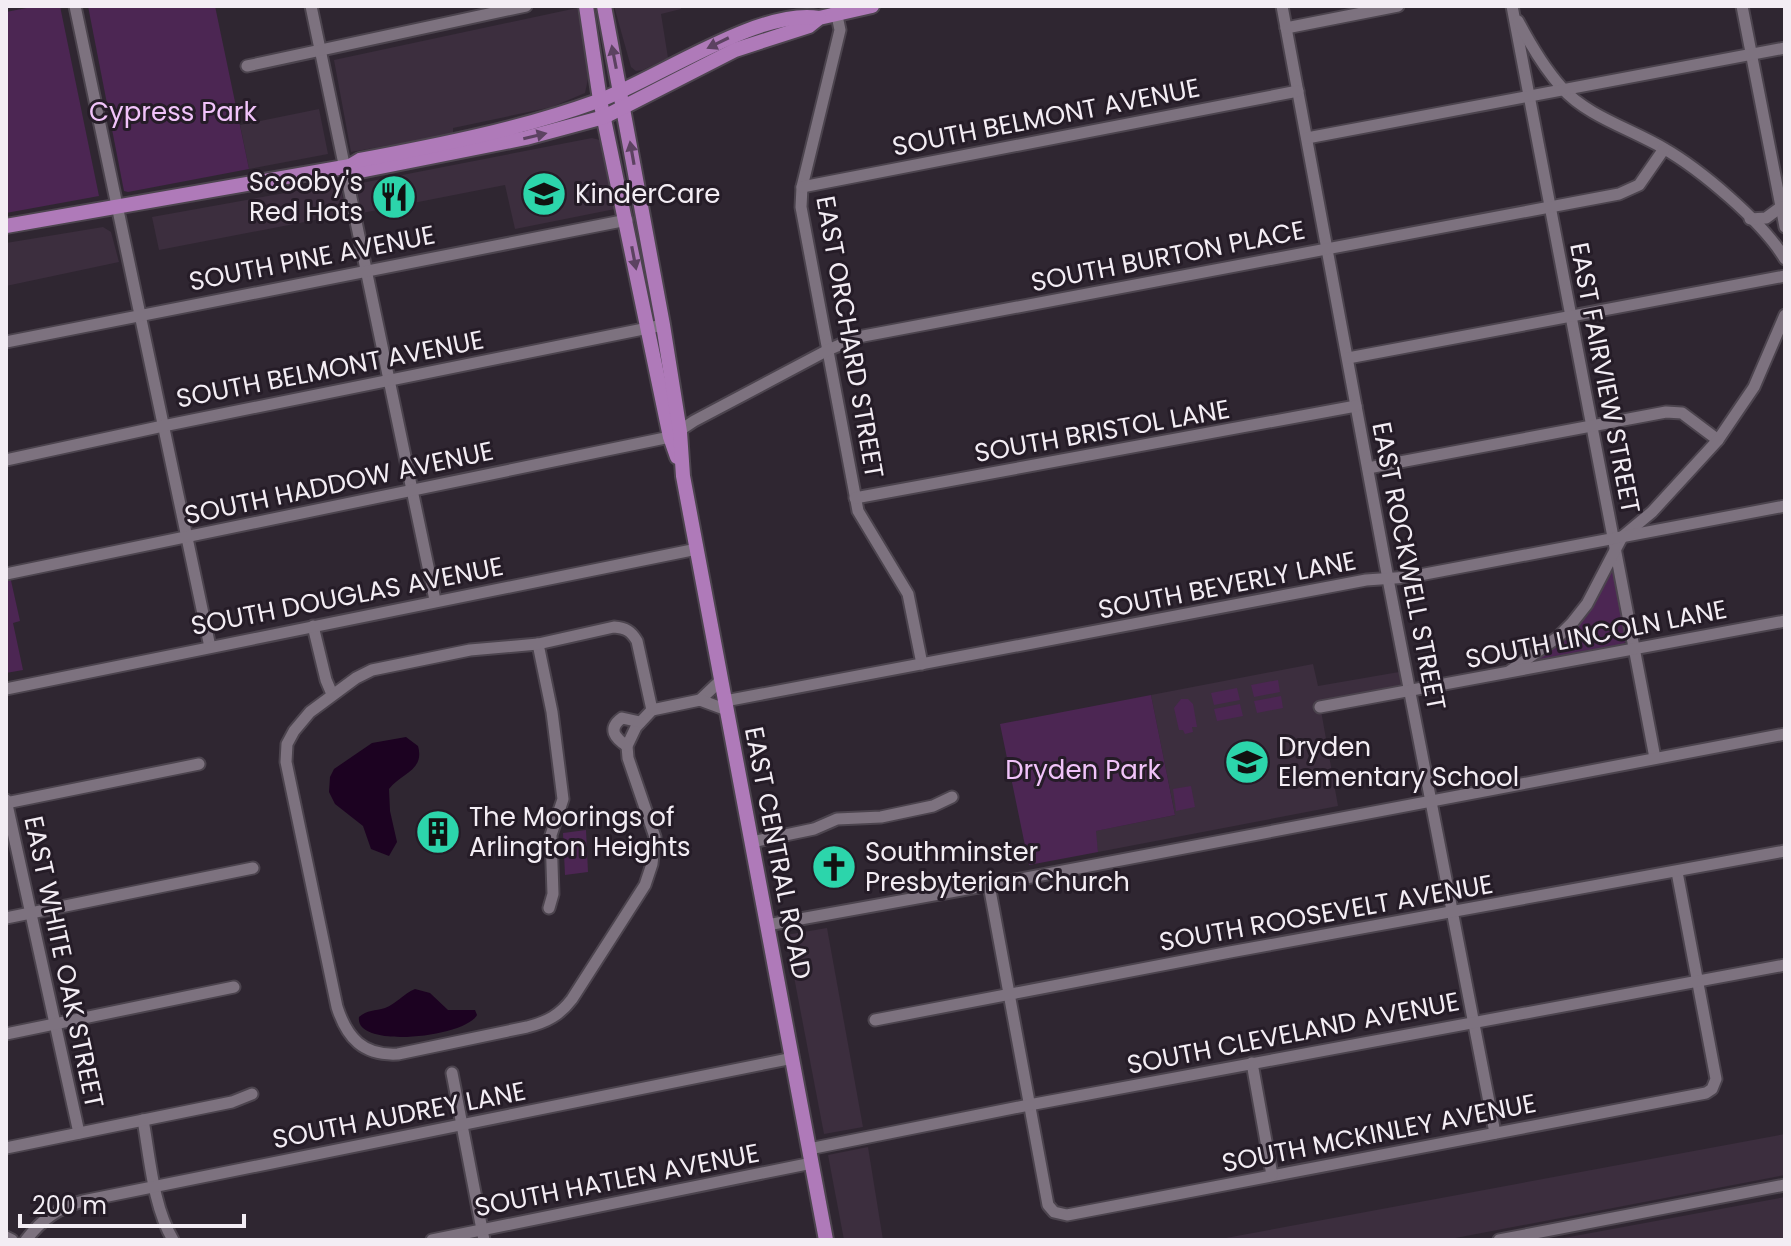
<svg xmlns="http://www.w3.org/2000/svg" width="1791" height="1246" viewBox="0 0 1791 1246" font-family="Poppins,sans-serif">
<rect width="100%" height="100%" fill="#2f2631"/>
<g fill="#3c2e3e">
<path d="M614,6h67v3l-20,5 7,44 -25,12 -7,1 -5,-4z"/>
<path d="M577,8l10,49 1,22 -3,14 -33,14 -99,21v6l-102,18 -17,-92z"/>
<path d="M319,109l9,45 -79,15 -9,-44z"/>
<path d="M592,138l8,2 4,6 11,63 -100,20 -10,-44 -143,28 -6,-29z"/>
<path d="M340,183l6,31 -187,36 -7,-33z"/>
<path d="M103,227l8,5 8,30 -113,24v-43z"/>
<path d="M1313,664l5,22 81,-14 3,16 -82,17 18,101 -240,46 -3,-21 80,-16 -24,-120z"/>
<path d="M827,928l36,199 -39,7 -38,-199z"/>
<path d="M1785,1134v41l-340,65h-230z"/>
<path d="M868,1147l15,93h-39l-16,-85z"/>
<path d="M1785,1197v43h-232z"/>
</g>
<g fill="#4c2653">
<path d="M37,6h23l39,190 -93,17v-201z"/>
<path d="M88,6h127l34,163 -121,23 -4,-1z"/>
<path d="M6,558l14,63 -7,2 10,47 -17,3z"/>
<path d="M1613,568l13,72 -2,4 -86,19 -2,-3 52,-46z"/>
<path d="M1278,680l2,12 -26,5 -3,-12z"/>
<path d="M1237,688l3,12 -26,5 -3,-12z"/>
<path d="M1151,695l24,120 -79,16 2,21 -69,13 -29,-141z"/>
<path d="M1281,696l2,12 -26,5 -3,-12z"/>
<path d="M1181,699h7l5,5 4,23h-5l1,5 -8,2 -2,-4h-4l-5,-22z"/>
<path d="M1240,704l3,12 -26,5 -3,-12z"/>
<path d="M1191,786l4,21 -19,4 -3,-22z"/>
<path d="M586,830l2,42 -23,3 -2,-42z"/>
</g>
<g fill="#1c0221">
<path d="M406,737l12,9c7,25 -17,27 -29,43l1,22 7,31 -8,14 -18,-7 -8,-23 -28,-22 -6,-12 1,-15 4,-8 38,-26z"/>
<path d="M415,989l15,4 18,17h27l2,5c-11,22 -123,35 -118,2 8,-7 16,-6 26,-9 11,-4 18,-14 30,-19z"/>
</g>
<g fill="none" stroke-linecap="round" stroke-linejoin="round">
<g stroke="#4c444e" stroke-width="15">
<g id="minor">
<path d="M75,6l135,641"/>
<path d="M311,6l124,594"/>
<path d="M835,6l5,24 -38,157 -1,20 57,304 50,83 14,70"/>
<path d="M1282,6l106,573 107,554"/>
<path d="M1512,6l143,752"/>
<path d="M1742,6l43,221"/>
<path d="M1518,21c12,23 27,48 44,67 25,28 69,41 101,60 37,21 100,74 122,111"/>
<path d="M1286,28l112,-22"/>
<path d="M247,66l279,-60"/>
<path d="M1307,138l478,-90"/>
<path d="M802,187l496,-96"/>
<path d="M1750,219l16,-1 15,-11"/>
<path d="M6,342l621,-122"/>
<path d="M1348,358l437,-82"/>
<path d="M6,460l157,-34 500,-101"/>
<path d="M1368,468l298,-56 16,1 36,27"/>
<path d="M855,498l501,-92"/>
<path d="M6,574l664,-137 24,-16 134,-71 30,-13 761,-143 20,-9 25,-36"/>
<path d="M313,626l13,54 6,14"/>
<path d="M538,644l14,68 11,87 -12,36 2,59 -4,14"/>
<path d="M1510,671l48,-34 14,-14 15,-19 35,-67 30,-25 66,-72 36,-53 31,-72"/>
<path d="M6,689l691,-140"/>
<path d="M700,700l21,-20"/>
<path d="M725,701l641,-121 43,-3 376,-71"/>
<path d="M1320,707l465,-86"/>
<path d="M652,710l-15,-69c-6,-10 -11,-13 -23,-14l-76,17 -68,6 -98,20 -16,8 -46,34 -16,19 -7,13 -1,18 51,245c10,31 26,49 61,47l129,-27c20,-5 33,-12 45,-28l73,-114 7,-21 3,-27 -27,-79 -1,-12 9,-19 16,-17 48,-10 27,10"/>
<path d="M627,746c-12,-8 -20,-17 -5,-28l18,4"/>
<path d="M6,800l73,333"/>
<path d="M6,803l193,-39"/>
<path d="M752,842l62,-13 23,-10 44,-2 52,-11 19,-9"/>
<path d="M989,885l59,320 6,7 13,3 639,-122 6,-4 4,-10 -39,-207"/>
<path d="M6,918l247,-50"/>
<path d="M767,925l222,-40 796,-151"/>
<path d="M875,1020l355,-68 555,-101"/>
<path d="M6,1034l228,-47"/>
<path d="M1252,1063l20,112"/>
<path d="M452,1073l32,167"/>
<path d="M143,1120c7,39 10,86 30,120"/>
<path d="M6,1148l226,-46 20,-8"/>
<path d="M809,1149l220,-44 756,-140"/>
<path d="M6,1237l6,3"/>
<path d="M26,1240c16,-21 32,-32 57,-39l710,-143"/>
<path d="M432,1240l380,-77"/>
<path d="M1499,1240l286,-55"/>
</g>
</g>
<g stroke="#4c444e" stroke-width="18">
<g id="major">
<path d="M586,6l14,94 70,337 7,20"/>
<path d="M604,6l59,319 17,107 3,44 143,764"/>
<path d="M350,166l10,5 166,-33 78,-21 131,-67 74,-24 10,-8 53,-12"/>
<path d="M6,226l344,-60 10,-6c80,-15 161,-31 238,-59 57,-21 163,-94 221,-83"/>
</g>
</g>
<use href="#minor" stroke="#7d727f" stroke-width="11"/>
<use href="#major" stroke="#af7ab9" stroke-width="14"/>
</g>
<defs><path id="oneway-solid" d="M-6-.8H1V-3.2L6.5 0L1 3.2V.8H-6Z" transform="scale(2)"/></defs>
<g fill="#5c4261">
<use href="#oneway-solid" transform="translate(718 43) rotate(154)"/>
<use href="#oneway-solid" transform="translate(614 57) rotate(-101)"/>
<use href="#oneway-solid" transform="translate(535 136) rotate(-13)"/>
<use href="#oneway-solid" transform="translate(632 153) rotate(-100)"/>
<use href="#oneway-solid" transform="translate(634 258) rotate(79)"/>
</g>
<defs>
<g id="school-disc" transform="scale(2.3)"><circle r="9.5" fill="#2cd5ab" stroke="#251c27"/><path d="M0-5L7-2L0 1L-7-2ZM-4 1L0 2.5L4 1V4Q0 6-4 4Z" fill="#111"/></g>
<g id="restaurant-disc" transform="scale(2.3)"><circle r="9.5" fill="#2cd5ab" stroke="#251c27"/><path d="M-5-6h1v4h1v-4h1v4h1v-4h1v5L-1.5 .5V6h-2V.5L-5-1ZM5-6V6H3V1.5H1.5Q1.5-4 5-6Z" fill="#111"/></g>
<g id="building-disc" transform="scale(2.3)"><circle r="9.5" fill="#2cd5ab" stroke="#251c27"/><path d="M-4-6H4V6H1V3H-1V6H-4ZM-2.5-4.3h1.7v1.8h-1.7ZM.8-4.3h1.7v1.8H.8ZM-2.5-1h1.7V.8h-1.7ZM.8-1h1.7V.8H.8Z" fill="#111"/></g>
<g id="church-disc" transform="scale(2.3)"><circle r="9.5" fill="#2cd5ab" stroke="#251c27"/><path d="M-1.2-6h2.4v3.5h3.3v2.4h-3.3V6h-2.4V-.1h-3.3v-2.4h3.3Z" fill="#111"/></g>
</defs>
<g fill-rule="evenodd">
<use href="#school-disc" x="544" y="194"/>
<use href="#restaurant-disc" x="394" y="197"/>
<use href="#school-disc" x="1247" y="762"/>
<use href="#building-disc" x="438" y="832"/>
<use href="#church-disc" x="834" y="867"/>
</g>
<g text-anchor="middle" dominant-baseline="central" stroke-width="6" stroke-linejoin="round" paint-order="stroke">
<g font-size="26" fill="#f1c3fa" stroke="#251c27">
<text x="173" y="112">Cypress Park</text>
<text x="1083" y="770">Dryden Park</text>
</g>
<g font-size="26" fill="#f3edf4" stroke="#251c27">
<text transform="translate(1046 117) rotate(-11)">SOUTH BELMONT AVENUE</text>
<text transform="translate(1168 256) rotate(-11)">SOUTH BURTON PLACE</text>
<text transform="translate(312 258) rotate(-11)">SOUTH PINE AVENUE</text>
<text transform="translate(850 337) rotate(80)">EAST ORCHARD STREET</text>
<text transform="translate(330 369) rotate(-11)">SOUTH BELMONT AVENUE</text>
<text transform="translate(1605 378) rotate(79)">EAST FAIRVIEW STREET</text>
<text transform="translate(1102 431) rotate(-10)">SOUTH BRISTOL LANE</text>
<text transform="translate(339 483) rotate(-12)">SOUTH HADDOW AVENUE</text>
<text transform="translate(1409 566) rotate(79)">EAST ROCKWELL STREET</text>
<text transform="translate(1227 585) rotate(-11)">SOUTH BEVERLY LANE</text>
<text transform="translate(347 596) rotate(-11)">SOUTH DOUGLAS AVENUE</text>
<text transform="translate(1596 634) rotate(-11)">SOUTH LINCOLN LANE</text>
<text transform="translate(778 853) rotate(79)">EAST CENTRAL ROAD</text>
<text transform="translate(1326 913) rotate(-10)">SOUTH ROOSEVELT AVENUE</text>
<text transform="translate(64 962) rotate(78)">EAST WHITE OAK STREET</text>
<text transform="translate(1293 1033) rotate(-11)">SOUTH CLEVELAND AVENUE</text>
<text transform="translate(399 1115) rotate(-11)">SOUTH AUDREY LANE</text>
<text transform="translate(1379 1133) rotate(-11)">SOUTH MCKINLEY AVENUE</text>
<text transform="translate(617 1180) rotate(-11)">SOUTH HATLEN AVENUE</text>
</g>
<g font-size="26" fill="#f3edf4" stroke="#251c27" text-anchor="start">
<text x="363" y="182" text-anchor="end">Scooby's<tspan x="363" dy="30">Red Hots</tspan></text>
<text x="575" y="194">KinderCare</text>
<text x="1278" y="747">Dryden<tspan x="1278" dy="30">Elementary School</tspan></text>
<text x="469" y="817">The Moorings of<tspan x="469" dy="30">Arlington Heights</tspan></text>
<text x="865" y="852">Southminster<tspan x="865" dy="30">Presbyterian Church</tspan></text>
</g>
</g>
<rect width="1791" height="1246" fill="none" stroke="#f3edf4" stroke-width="16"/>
<path d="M20 1214v12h224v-12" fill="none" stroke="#f3edf4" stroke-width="4"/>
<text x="32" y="1214" font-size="24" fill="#f3edf4" stroke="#251c27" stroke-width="6" paint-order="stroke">200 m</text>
</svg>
